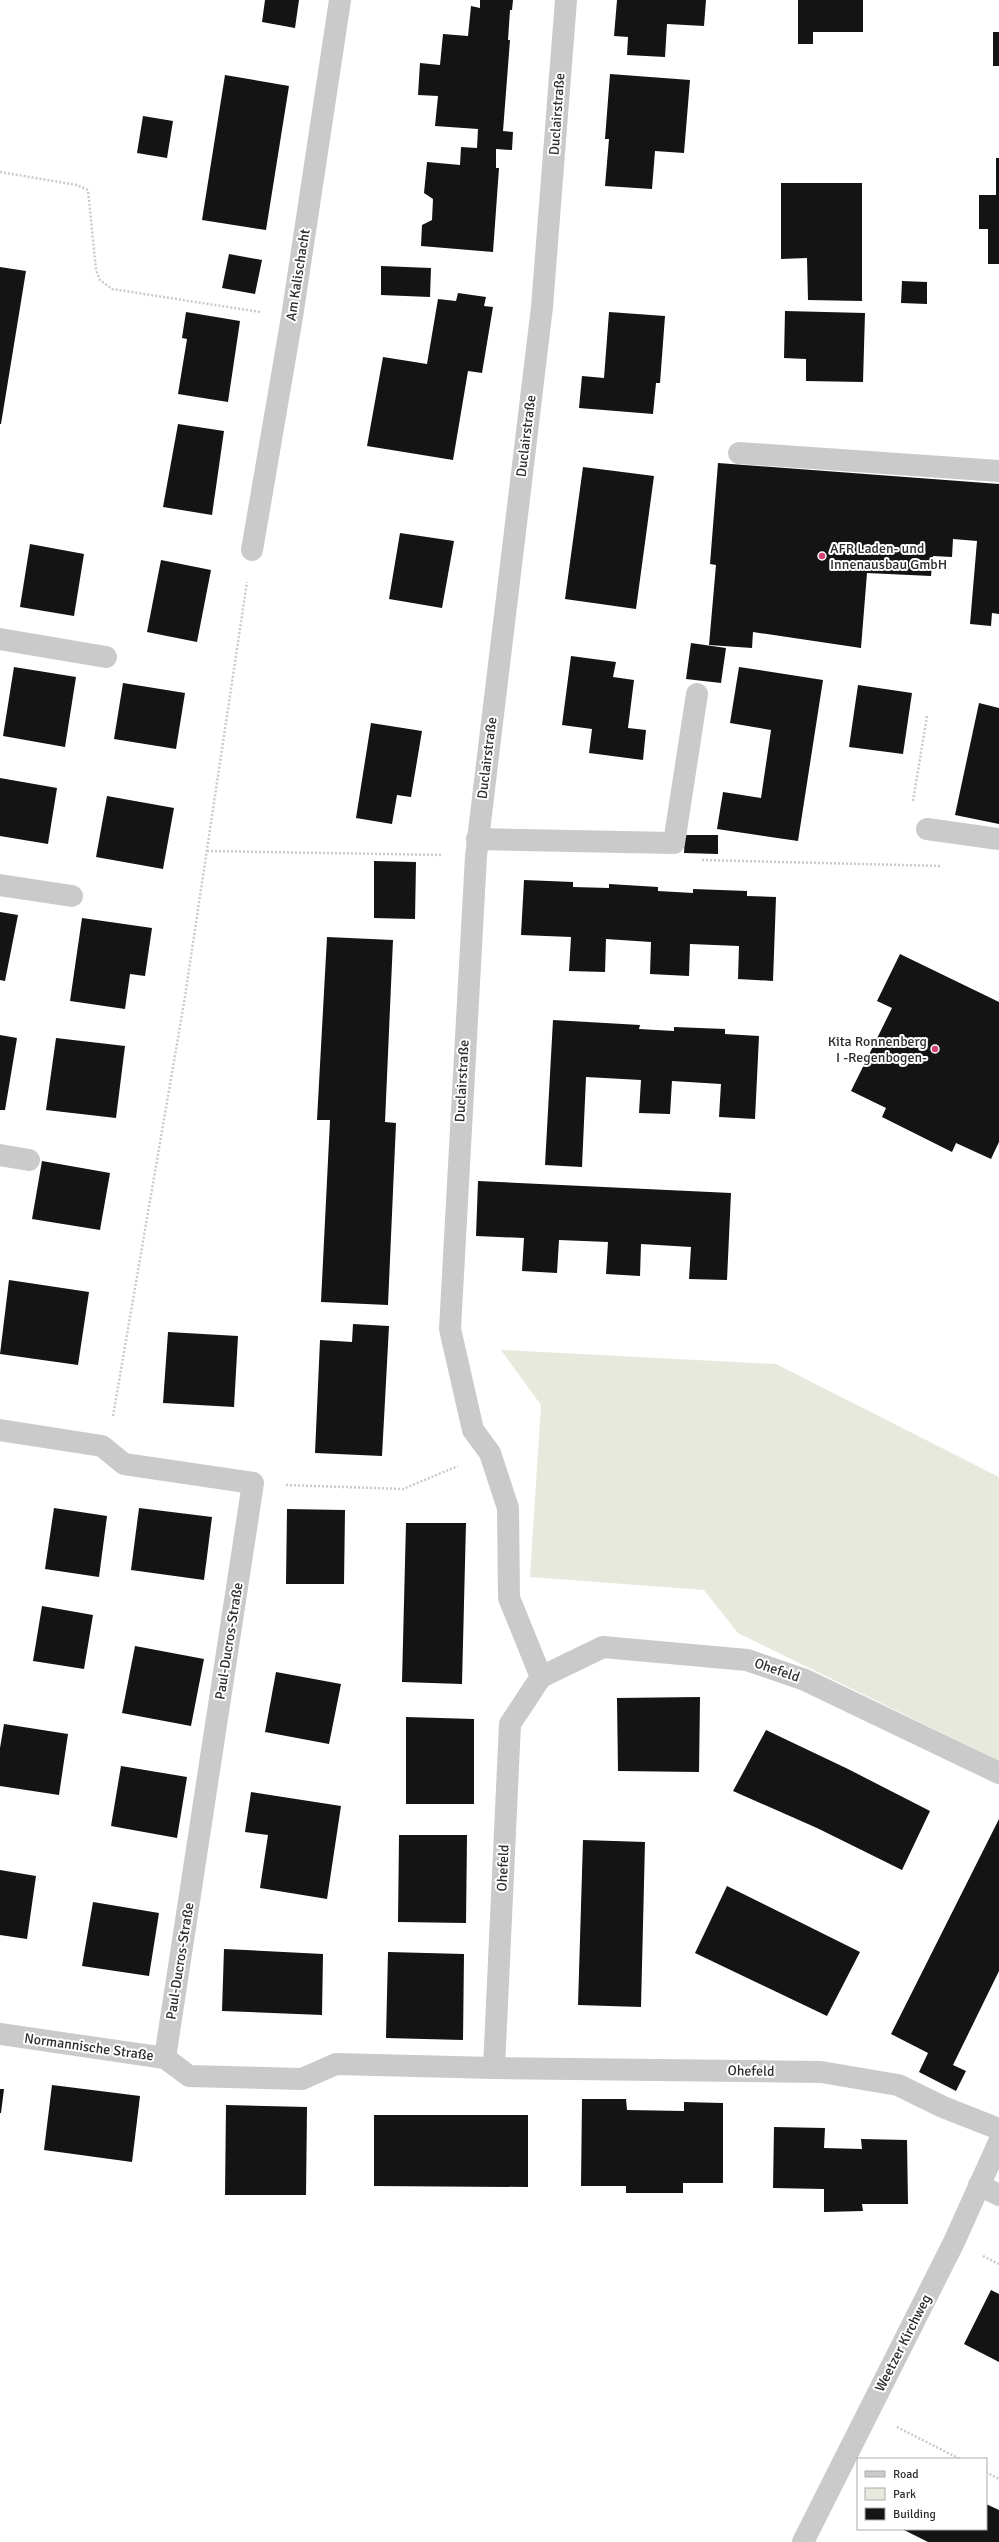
<svg xmlns="http://www.w3.org/2000/svg" width="999" height="2542" viewBox="0 0 999 2542" font-family="Signika,sans-serif">
<rect width="100%" height="100%" fill="#fff"/>
<path fill="#e7e9dc" d="M501,1350l275,14 223,113v284l-261,-128 -34,-43 -174,-13 11,-172z"/>
<g fill="#141414">
<path d="M265,0h34l-4,28 -33,-6z"/>
<path d="M480,0h33l-1,10h-2l-2,30h2l-7,91 10,1 -1,18 -16,-1v19h3l-6,84 -72,-6 1,-21 10,-5 1,-21 -9,-6 3,-31 33,3 1,-18 16,1 1,-19 -43,-3 3,-30 -20,-1 2,-32 20,2 3,-31 25,2 3,-30 9,2z"/>
<path d="M617,0h89l-2,26 -37,-2 -2,33 -38,-2 1,-18 -14,-1z"/>
<path d="M798,0h65v32h-50v12h-15z"/>
<rect x="993" y="32" width="6" height="34"/>
<path d="M610,74l80,6 -6,73 -29,-2 -3,38 -47,-3 4,-47h-4z"/>
<path d="M225,75l64,11 -23,144 -64,-10z"/>
<path d="M143,116l30,5 -6,37 -30,-5z"/>
<path d="M996,158h3v106h-11v-35h-9v-34h17z"/>
<path d="M781,183h81v118l-54,-1 -1,-42 -26,1z"/>
<path d="M229,254l33,6 -7,34 -33,-6z"/>
<path d="M381,266l50,2 -1,29 -49,-2z"/>
<path d="M0,267l26,4 -25,153h-1z"/>
<path d="M902,281l25,1v22l-26,-1z"/>
<path d="M458,293l28,4 -2,9 9,1 -11,66 -14,-2 -15,89 -86,-14 16,-89 44,7 11,-65 18,2z"/>
<path d="M785,311l80,2 -2,69 -57,-1v-22l-22,-1z"/>
<path d="M186,312l54,9 -12,81 -50,-8 9,-55 -5,-1z"/>
<path d="M609,312l56,4 -5,67h-4l-3,31 -74,-6 3,-32 22,2z"/>
<path d="M178,424l46,7 -12,84 -49,-8z"/>
<path d="M718,463l281,21v130l-7,-1 -1,13 -21,-2 7,-83 -24,-2 -1,18 -19,-1 -2,20 -64,-3 -6,75 -108,-16 -1,16 -43,-3 7,-80 -6,-1z"/>
<path d="M583,467l71,9 -18,133 -71,-10z"/>
<path d="M400,533l54,8 -12,67 -53,-9z"/>
<path d="M30,544l54,10 -10,62 -54,-9z"/>
<path d="M161,560l50,10 -14,72 -50,-10z"/>
<path d="M691,643l35,5 -5,35 -35,-4z"/>
<path d="M571,656l45,6 -3,15 21,3 -6,48 18,2 -3,30 -54,-7 3,-24 -30,-4z"/>
<path d="M14,667l62,10 -11,70 -62,-11z"/>
<path d="M739,667l84,13 -25,161 -81,-12 6,-37 38,6 10,-68 -41,-7z"/>
<path d="M123,683l62,10 -9,56 -62,-10z"/>
<path d="M858,685l54,8 -9,61 -54,-7z"/>
<path d="M979,703l20,5v116l-44,-9z"/>
<path d="M371,723l51,8 -11,66 -14,-2 -5,29 -36,-6z"/>
<path d="M0,778l57,10 -9,56 -48,-8z"/>
<path d="M107,796l67,12 -11,61 -67,-12z"/>
<path d="M685,835h33v19l-34,-1z"/>
<path d="M374,861l42,1 -1,57 -41,-1z"/>
<path d="M524,880l49,2v5l36,1v-4l49,3v4l35,2v-4l54,2v5l29,1 -3,84 -35,-2 1,-33 -49,-2 -1,32 -39,-2 1,-32 -45,-3 -1,33 -36,-1 2,-34 -50,-2z"/>
<path d="M0,912l18,3 -13,66 -5,-1z"/>
<path d="M82,918l70,10 -7,48 -15,-2 -5,35 -55,-8z"/>
<path d="M327,937l66,3 -8,182 11,1 -8,182 -67,-3 9,-182h-13z"/>
<path d="M900,954l99,48v140l-8,17 -35,-16 -4,9 -70,-35 4,-9 -35,-17 41,-83 -15,-7z"/>
<path d="M553,1020l87,5 -1,4 35,2v-4l51,2v5l34,2 -4,83 -36,-2 2,-33 -49,-3 -2,33 -31,-1 2,-33 -55,-3 -4,90 -37,-2z"/>
<path d="M0,1035l17,3 -12,72h-5z"/>
<path d="M56,1038l69,8 -9,72 -70,-8z"/>
<path d="M42,1161l68,12 -10,57 -68,-11z"/>
<path d="M478,1181l253,12 -4,87 -38,-1 2,-32 -50,-3 -1,32 -34,-2 2,-32 -49,-2 -2,33 -35,-2 2,-33 -48,-2z"/>
<path d="M9,1280l80,12 -11,73 -78,-11z"/>
<path d="M353,1324l36,2 -7,130 -67,-3 5,-113 32,2z"/>
<path d="M168,1332l70,4 -4,71 -71,-4z"/>
<path d="M54,1508l53,8 -8,61 -54,-8z"/>
<path d="M139,1508l73,9 -8,63 -73,-10z"/>
<path d="M287,1509l58,1 -1,74h-58z"/>
<path d="M406,1523h60l-4,161 -60,-2z"/>
<path d="M42,1606l51,9 -9,54 -51,-8z"/>
<path d="M135,1646l69,13 -13,67 -69,-13z"/>
<path d="M276,1672l65,12 -12,60 -64,-12z"/>
<path d="M700,1697l-1,75 -81,-1 -1,-73z"/>
<path d="M406,1717l68,2v85h-68z"/>
<path d="M4,1724l64,10 -9,61 -59,-9v-38z"/>
<path d="M766,1730l82,39 82,42 -28,59 -85,-42 -84,-37z"/>
<path d="M121,1766l66,11 -10,61 -66,-12z"/>
<path d="M251,1792l90,14 -14,93 -67,-11 8,-53 -23,-3z"/>
<path d="M999,1819v152l-46,94 13,6 -10,20 -37,-19 9,-19 -37,-19z"/>
<path d="M399,1835h68l-1,88 -68,-1z"/>
<path d="M583,1840l62,2 -4,165 -63,-2z"/>
<path d="M0,1870l36,6 -9,63 -27,-4z"/>
<path d="M727,1886l133,66 -33,64 -132,-63z"/>
<path d="M93,1902l66,11 -10,63 -67,-10z"/>
<path d="M224,1949l99,5 -1,61 -100,-4z"/>
<path d="M388,1952l76,2 -1,86 -77,-2z"/>
<path d="M52,2085l88,11 -8,66 -88,-12z"/>
<path d="M0,2089h4l-3,24h-1z"/>
<path d="M582,2099h44l1,11 57,1v-9l39,1v80h-40v10h-57v-7h-45z"/>
<path d="M226,2105l81,2 -1,88h-81z"/>
<path d="M374,2115h154v72l-154,-1z"/>
<path d="M774,2127l51,1 -1,20 38,1 -1,-10 46,1 1,64h-46l1,7 -39,1v-23l-51,-1z"/>
<path d="M991,2290l8,4v68l-35,-18z"/>
<path d="M986,2504l13,6v32h-71l-26,-13h84z"/>
</g>
<g fill="none" stroke-linecap="round" stroke-linejoin="round">
<g stroke="#cacaca" stroke-width="2.5" stroke-dasharray="2 2" stroke-linecap="butt">
<path d="M0,172l77,13 11,5 8,80 4,10 12,9 148,23"/>
<path d="M913,801l14,-85"/>
<path d="M207,851l236,4"/>
<path d="M702,860l239,6"/>
<path d="M113,1416l71,-413 63,-421"/>
<path d="M286,1485l117,4 55,-23"/>
<path d="M983,2256l16,8"/>
<path d="M897,2427l63,32"/>
<path d="M986,2472l13,7"/>
</g>
<g stroke="#cacaca" stroke-width="22">
<path d="M739,453l260,18"/>
<path d="M927,829l72,10"/>
<path d="M477,839l197,4 23,-149"/>
</g>
<g stroke="#cacaca" stroke-width="22">
<path d="M566,0l-24,307 -66,549 -26,473 23,101 17,23 18,55 1,90 32,79 -31,47 -16,344 327,4 77,13 45,22 56,22"/>
<path d="M252,550l40,-233 48,-317"/>
<path d="M0,639l106,18"/>
<path d="M0,885l72,11"/>
<path d="M0,1155l29,5"/>
<path d="M0,1430l102,16 22,18 129,19 -88,575"/>
<path d="M541,1677l62,-30 144,13 58,20 194,93"/>
<path d="M0,2034l165,24 24,18 113,3 34,-15 158,4"/>
<path d="M979,2185l20,10"/>
<path d="M803,2542l151,-300 45,-100"/>
</g>
</g>
<g fill="#d24274" stroke="#fff" stroke-width="1.5">
<circle cx="822" cy="556" r="4"/>
<circle cx="935" cy="1049" r="4"/>
</g>
<g text-anchor="middle" dominant-baseline="central" stroke-width="4" stroke-linejoin="round" paint-order="stroke">
<g font-size="14" fill="#2d2d2d" stroke="#fff">
<text transform="translate(557 114) rotate(-86)">Duclairstraße</text>
<text transform="translate(298 275) rotate(-81)">Am Kalischacht</text>
<text transform="translate(526 436) rotate(-83)">Duclairstraße</text>
<text transform="translate(487 758) rotate(-83)">Duclairstraße</text>
<text transform="translate(462 1081) rotate(-87)">Duclairstraße</text>
<text transform="translate(229 1641) rotate(-81)">Paul-Ducros-Straße</text>
<text transform="translate(777 1670) rotate(19)">Ohefeld</text>
<text transform="translate(503 1868) rotate(-87)">Ohefeld</text>
<text transform="translate(180 1961) rotate(-81)">Paul-Ducros-Straße</text>
<text transform="translate(89 2047) rotate(8)">Normannische Straße</text>
<text transform="translate(751 2071) rotate(1)">Ohefeld</text>
<text transform="translate(903 2343) rotate(-63)">Weetzer Kirchweg</text>
</g>
<g font-size="14" fill="#2d2d2d" stroke="#fff" text-anchor="start">
<text x="830" y="548">AFR Laden- und<tspan x="830" dy="16">Innenausbau GmbH</tspan></text>
<text x="927" y="1041" text-anchor="end">Kita Ronnenberg<tspan x="927" dy="16">I -Regenbogen-</tspan></text>
</g>
</g>
<rect x="857" y="2458" width="130" height="72" fill="#ffffff" stroke="#ababab"/>
<rect x="865" y="2471" width="20" height="6" fill="#cacaca" stroke="#ababab"/>
<text x="893" y="2478" font-size="12" fill="#2d2d2d">Road</text>
<rect x="865" y="2488" width="20" height="12" fill="#e7e9dc" stroke="#ababab"/>
<text x="893" y="2498" font-size="12" fill="#2d2d2d">Park</text>
<rect x="865" y="2508" width="20" height="12" fill="#141414" stroke="#ababab"/>
<text x="893" y="2518" font-size="12" fill="#2d2d2d">Building</text>
</svg>
